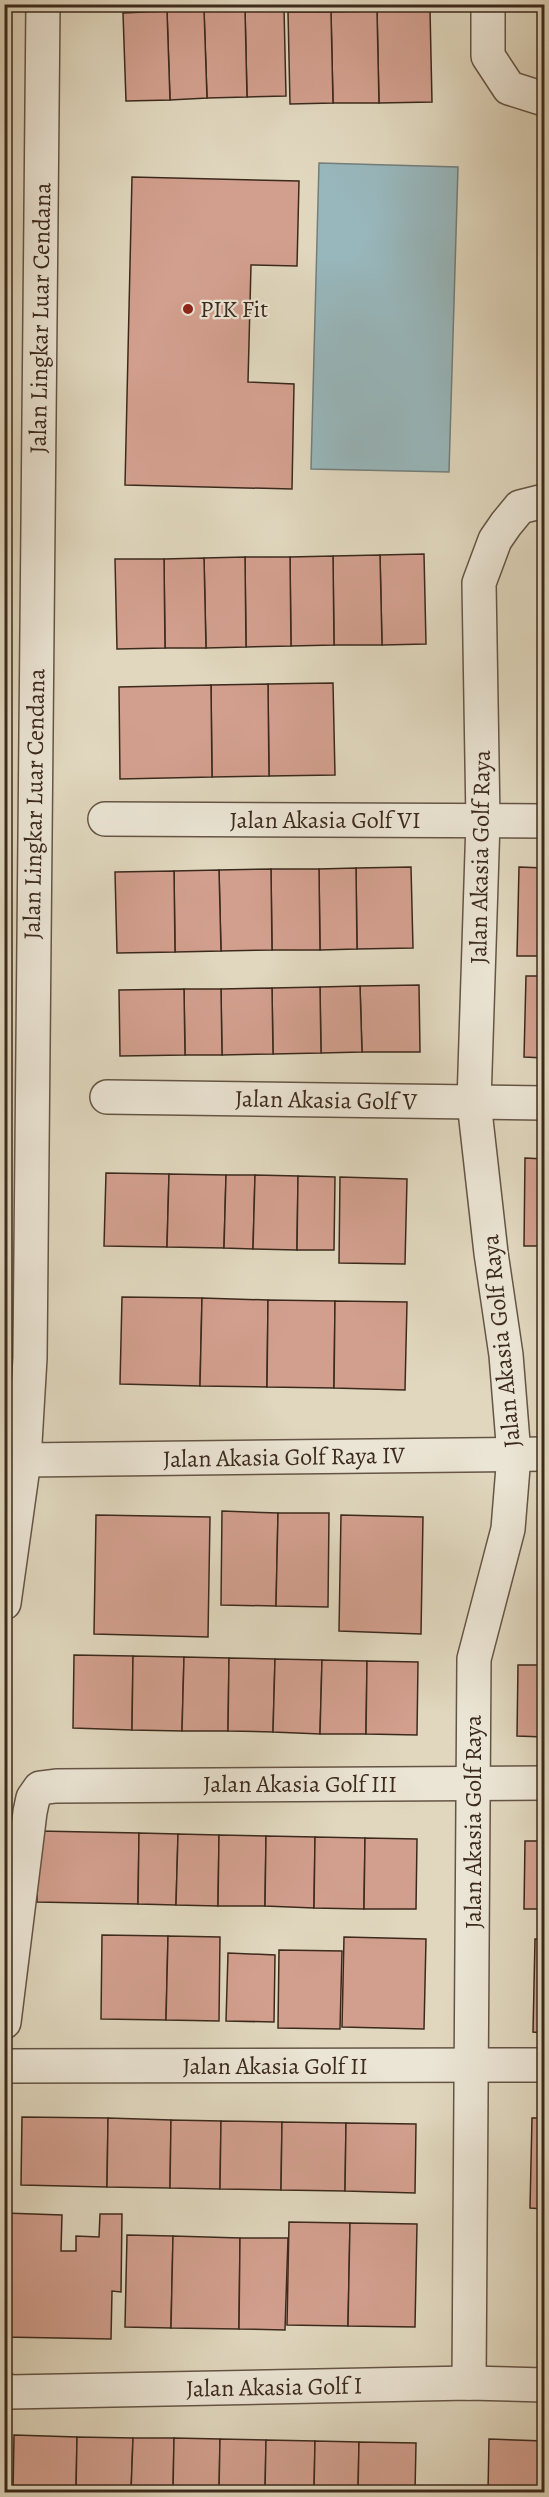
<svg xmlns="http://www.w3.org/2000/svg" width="549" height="2497" viewBox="0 0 549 2497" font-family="Alegreya,serif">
<rect width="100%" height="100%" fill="#e0d7be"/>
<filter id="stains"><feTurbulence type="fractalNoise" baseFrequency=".00333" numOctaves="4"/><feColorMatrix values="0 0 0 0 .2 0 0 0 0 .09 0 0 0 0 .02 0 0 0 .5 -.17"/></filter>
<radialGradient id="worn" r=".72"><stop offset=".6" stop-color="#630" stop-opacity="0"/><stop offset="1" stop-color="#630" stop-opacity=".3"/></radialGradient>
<path fill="#98b7bc" stroke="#737f7c" stroke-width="1.5" d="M319,163l139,4 -9,305 -138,-3z"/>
<g fill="#d29f8e" stroke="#3c2a1d" stroke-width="1.5">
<path d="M541,4h3v78h-4z"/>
<path d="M284,8l2,88 -39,1 -2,-88z"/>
<path d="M245,9l2,88 -40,1 -3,-88z"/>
<path d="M204,10l3,88 -37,2 -3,-89z"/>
<path d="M430,10l2,92 -53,1 -2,-92z"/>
<path d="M167,11l3,89 -44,1 -3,-88z"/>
<path d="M377,11l2,92h-46l-2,-91z"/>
<path d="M288,12h43l2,91 -43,1z"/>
<path d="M132,177l167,4 -2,85 -46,-1 -3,117 46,2 -2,105 -167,-4z"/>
<path d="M424,554l2,90 -44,1 -2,-90z"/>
<path d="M380,555l2,90h-48l-1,-89z"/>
<path d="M333,556l1,89 -43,1 -1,-89z"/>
<path d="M245,557h45l1,89 -45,1z"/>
<path d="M245,557l1,90 -40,1 -2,-90z"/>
<path d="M204,558l2,90h-41l-1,-89z"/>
<path d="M115,559h49l1,89 -48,1z"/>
<path d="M333,683l2,92 -66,1 -1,-92z"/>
<path d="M268,684l1,92 -57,1 -1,-92z"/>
<path d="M211,685l1,92 -92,2 -1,-92z"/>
<path d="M411,867l2,81 -56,1 -1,-81z"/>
<path d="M519,867l25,1v88h-27z"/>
<path d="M356,868l1,81 -37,1 -1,-81z"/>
<path d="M271,869h48l1,81h-48z"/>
<path d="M271,869l1,81 -51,1 -2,-81z"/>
<path d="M219,870l2,81 -46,1 -1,-81z"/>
<path d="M174,871l1,81 -58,1 -2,-81z"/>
<path d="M526,976h18v82l-20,-1z"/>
<path d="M419,985l1,67h-58l-2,-66z"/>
<path d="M360,986l2,66 -41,1 -1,-66z"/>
<path d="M320,987l1,66 -48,1 -1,-66z"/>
<path d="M272,988l1,66 -51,1 -1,-66z"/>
<path d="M184,989h37l1,66h-37z"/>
<path d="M184,989l1,66 -65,1 -1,-66z"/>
<path d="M525,1158l19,1v87h-20z"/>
<path d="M106,1173l63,1 -2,73 -63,-1z"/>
<path d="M169,1174l57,1 -2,73 -57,-1z"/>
<path d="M226,1175h29l-2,74 -29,-1z"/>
<path d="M255,1175l43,1 -1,74 -44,-1z"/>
<path d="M298,1176l37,1 -1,73h-37z"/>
<path d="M340,1177l67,2 -2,85 -66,-1z"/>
<path d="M122,1297l80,1 -2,88 -80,-2z"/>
<path d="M202,1298l66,2 -1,87 -67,-1z"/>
<path d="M268,1300l67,1 -1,87 -67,-1z"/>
<path d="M335,1301l72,1 -2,88 -71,-2z"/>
<path d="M222,1511l56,2 -2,93 -55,-1z"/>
<path d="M278,1513h51l-1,94 -52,-1z"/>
<path d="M96,1515l114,2 -2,120 -114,-3z"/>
<path d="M341,1515l82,2 -2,117 -82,-3z"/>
<path d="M74,1655l59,1 -1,74 -59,-2z"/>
<path d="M133,1656l51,1 -2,74 -50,-1z"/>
<path d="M184,1657l45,1 -1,73h-46z"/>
<path d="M229,1658l46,1 -2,73 -45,-1z"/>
<path d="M275,1659l47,1 -2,74 -47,-2z"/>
<path d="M322,1660l45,1 -1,73h-46z"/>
<path d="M367,1661l51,1 -1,73 -51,-1z"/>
<path d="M518,1665h26v72l-27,-1z"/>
<path d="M38,1831l101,2 -1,71 -101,-2z"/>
<path d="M139,1833l39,1 -2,71 -38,-1z"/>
<path d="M178,1834l41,1 -1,71 -42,-1z"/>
<path d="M219,1835l47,1 -1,70h-47z"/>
<path d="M266,1836l49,1 -1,71 -49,-2z"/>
<path d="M315,1837l50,1 -1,71 -50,-1z"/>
<path d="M365,1838l52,1 -1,70h-52z"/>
<path d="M525,1841h19v68h-20z"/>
<path d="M102,1935l66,1 -2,84 -65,-1z"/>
<path d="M168,1936l52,1 -1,84 -53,-1z"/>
<path d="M344,1937l82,2 -2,90 -82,-2z"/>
<path d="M535,1939l9,1v93l-11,-1z"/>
<path d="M279,1950l63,1 -2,78 -62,-1z"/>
<path d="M228,1953l47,2 -1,67 -48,-1z"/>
<path d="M22,2117l86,1 -1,69 -86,-2z"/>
<path d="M108,2118l63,2 -1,68 -63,-1z"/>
<path d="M532,2118h12v91l-14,-1z"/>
<path d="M171,2120l50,1 -1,68 -50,-1z"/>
<path d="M221,2121l61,1 -1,68 -61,-1z"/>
<path d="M282,2122l64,1 -1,68 -64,-1z"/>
<path d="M346,2123l70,1 -1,69 -70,-2z"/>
<path d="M4,2213l58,2 -1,36h15v-15l23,1 1,-23h22l-1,78 -9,-1 -1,48 -107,-2z"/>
<path d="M289,2222l61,1 -2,103 -61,-1z"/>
<path d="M350,2223l67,1 -2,103 -67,-1z"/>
<path d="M127,2235l46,1 -2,92 -46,-1z"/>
<path d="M173,2236l67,2 -1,91 -68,-1z"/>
<path d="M240,2238h48l-3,92 -46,-1z"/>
<path d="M14,2435l63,2 -1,55h-63z"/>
<path d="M77,2437l56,1 -2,54h-55z"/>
<path d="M133,2438h41l-1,54h-42z"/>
<path d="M174,2438l46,1 -1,53h-46z"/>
<path d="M220,2439l46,1 -1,52h-46z"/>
<path d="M489,2439l55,2v51h-56z"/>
<path d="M266,2440l49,1 -1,51h-49z"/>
<path d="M315,2441l44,1 -1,50h-44z"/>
<path d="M359,2442l57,1 -1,49h-57z"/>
</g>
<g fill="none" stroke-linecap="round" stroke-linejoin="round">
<g stroke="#655545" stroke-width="36">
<g id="minor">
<path d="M488,4v52l21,32 35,11"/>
<path d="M105,819l439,2"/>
<path d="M107,1097l437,6"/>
<path d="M24,1460l520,-6"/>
<path d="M4,1603l20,-143 6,-102 13,-1354"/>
<path d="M4,2022l26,-210 3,-14 7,-10 16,-2 488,-3"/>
<path d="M4,2066l540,-1"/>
<path d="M469,2383l5,-724 34,-130 6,-74 -8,-100 -15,-102 -17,-151 9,-281 -4,-238 16,-43 11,-16 14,-17 24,-6"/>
<path d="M4,2389l5,3 460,-9 75,2"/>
</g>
</g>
<use href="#minor" stroke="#ebe5d5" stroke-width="33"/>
</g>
<circle fill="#8f2418" stroke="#ebe5d5" stroke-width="2" cx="188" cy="309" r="6"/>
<g text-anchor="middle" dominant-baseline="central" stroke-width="4.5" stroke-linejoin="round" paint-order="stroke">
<g font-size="24" fill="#3c2a1d" stroke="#ebe5d5" text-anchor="start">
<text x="200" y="309">PIK Fit</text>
</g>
<g font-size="24" fill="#3c2a1d" stroke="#ebe5d5">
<text transform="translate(40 318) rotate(-89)">Jalan Lingkar Luar Cendana</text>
<text transform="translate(34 804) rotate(-89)">Jalan Lingkar Luar Cendana</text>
<text x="325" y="820">Jalan Akasia Golf VI</text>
<text transform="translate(480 857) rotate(-89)">Jalan Akasia Golf Raya</text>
<text transform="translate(326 1100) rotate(1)">Jalan Akasia Golf V</text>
<text transform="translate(501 1341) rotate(-96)">Jalan Akasia Golf Raya</text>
<text transform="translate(284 1457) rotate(-1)">Jalan Akasia Golf Raya IV</text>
<text x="300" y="1784">Jalan Akasia Golf III</text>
<text transform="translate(473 1822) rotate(-90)">Jalan Akasia Golf Raya</text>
<text x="275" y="2066">Jalan Akasia Golf II</text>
<text transform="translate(274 2387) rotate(-1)">Jalan Akasia Golf I</text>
</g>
</g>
<rect width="549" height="2497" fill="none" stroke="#e0d7be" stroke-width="24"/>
<rect x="6" y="6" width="537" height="2485" fill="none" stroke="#3c2a1d" stroke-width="3"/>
<rect x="12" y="12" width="525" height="2473" fill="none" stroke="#3c2a1d" stroke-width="1.5"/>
<rect width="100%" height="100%" filter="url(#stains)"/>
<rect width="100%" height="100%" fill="url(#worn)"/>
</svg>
